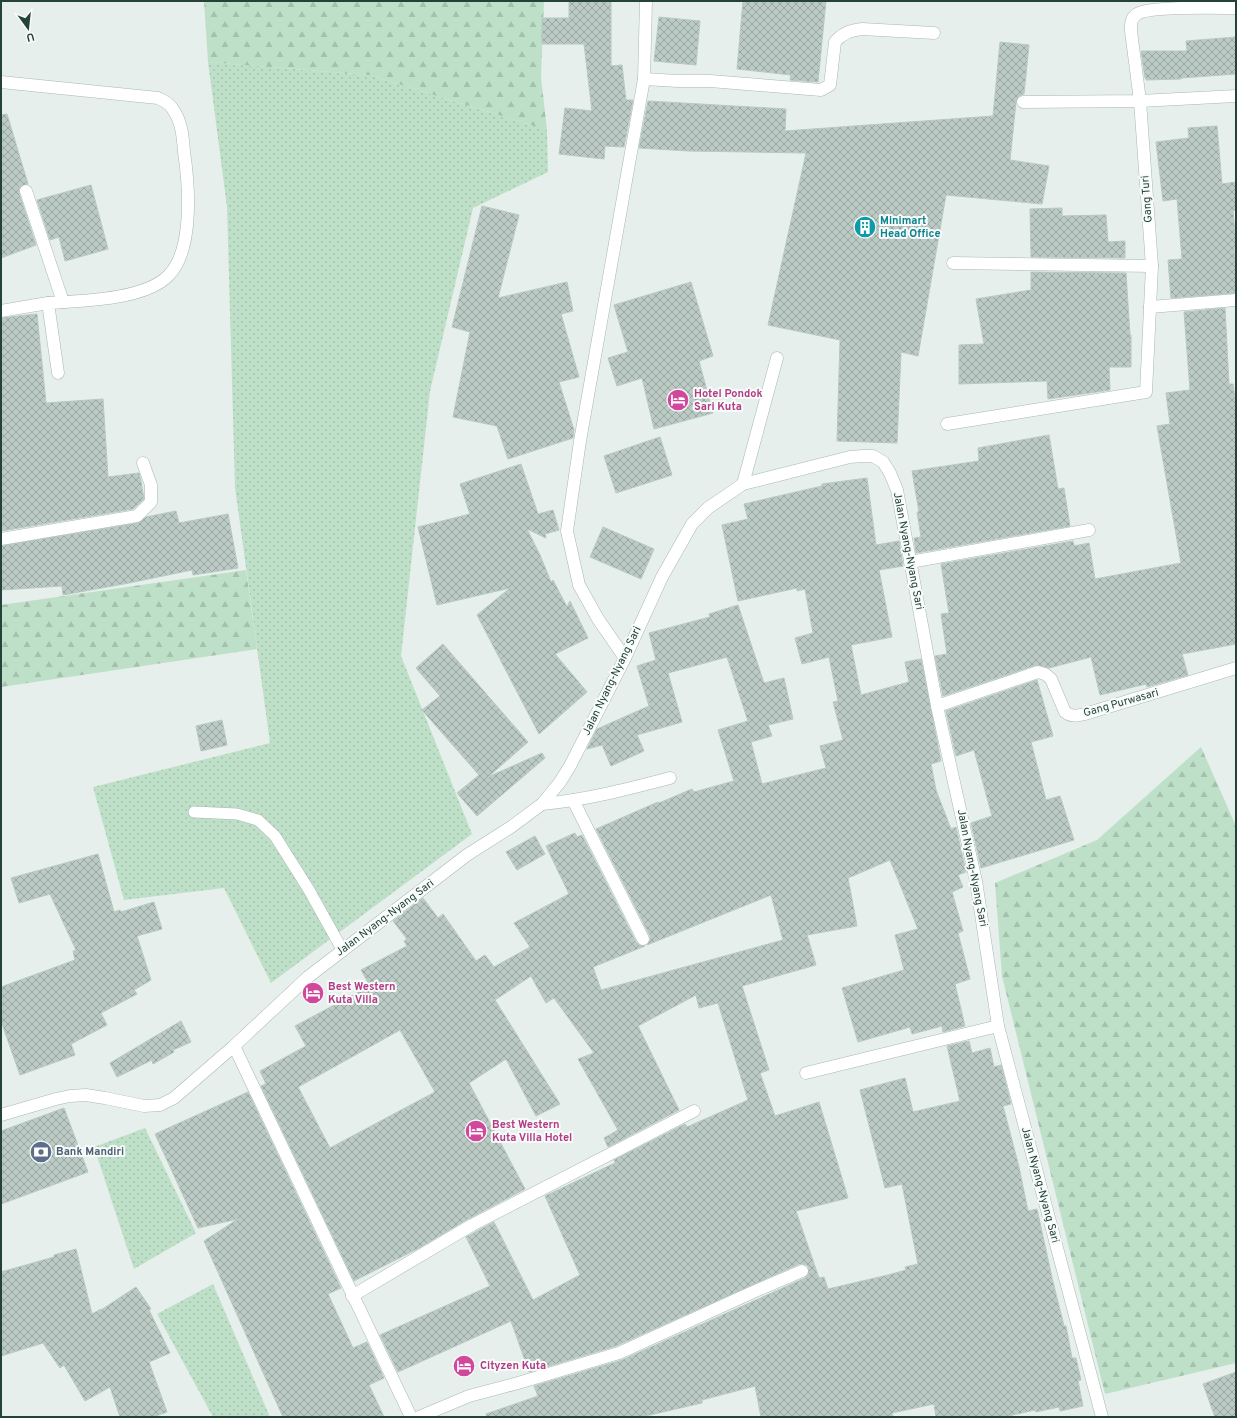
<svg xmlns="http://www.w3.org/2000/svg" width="1237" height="1418" viewBox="0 0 1237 1418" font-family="Overpass,sans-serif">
<defs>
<pattern id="grass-dots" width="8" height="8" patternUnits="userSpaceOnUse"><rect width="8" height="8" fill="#bfe0c8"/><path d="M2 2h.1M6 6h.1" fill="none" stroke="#a4c1ad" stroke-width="1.8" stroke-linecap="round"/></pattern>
<pattern id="forest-firs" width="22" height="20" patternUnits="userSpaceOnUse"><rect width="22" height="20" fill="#bfe0c8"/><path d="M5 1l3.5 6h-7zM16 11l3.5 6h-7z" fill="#a4c1ad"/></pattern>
<pattern id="building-cross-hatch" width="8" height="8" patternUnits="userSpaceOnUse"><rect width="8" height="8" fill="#bbcac4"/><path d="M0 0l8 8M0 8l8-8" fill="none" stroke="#98a6a0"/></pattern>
</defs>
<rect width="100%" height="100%" fill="#e6efeb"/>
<g fill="url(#grass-dots)">
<path d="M208,62l161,13 178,55 1,42 -75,36 -43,183 -29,265 71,178 -201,149 -47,-95 -100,12 -31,-113 177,-44 -35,-256 -8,-280z"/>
<path d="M145,1128l51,105 -62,36 -40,-122z"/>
<path d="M213,1284l57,133h-57l-56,-103z"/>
</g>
<g fill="url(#forest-firs)">
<path d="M204,1h340l-3,76 6,53 -178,-55 -161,-13z"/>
<path d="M246,570l11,79 -256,38v-82z"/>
<path d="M1201,747l35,79v537l-131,31 -103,-418 -7,-93 102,-43z"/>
</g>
<g fill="url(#building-cross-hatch)" stroke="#b8c9c2" fill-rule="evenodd">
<path d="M569,1h42v65l11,-1 4,35h7l-9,47 -19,-1 -1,13 -45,-5 6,-46 27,3 -8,-67h-42v-26h27z"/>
<path d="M743,1h83l-8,81 -28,-2 1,-5 -54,-6z"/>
<path d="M659,17l41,4 -4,44 -42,-4z"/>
<path d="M1236,37v37l-55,4v1l-35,1v-2h-1l-4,-27h46l-1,-10z"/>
<path d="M1000,42l29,3 -5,49 -5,2 -3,6 -6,58 39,6 -7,38 -96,-9 -28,161 -17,-4 -4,91 -60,-2 3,-101 -72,-15 38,-172 -118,-2 -49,-3 9,-47 138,8 -1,22 208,-15z"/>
<path d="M7,114l21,70 -7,2 -2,3v4l17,52 -35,13v-143z"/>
<path d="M1217,126l5,58 14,-2v28l-3,1 3,32v5h-2l2,25v20l-65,5 -3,-38 14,-1 -5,-60 -14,2 -7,-59 33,-4 -1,-10z"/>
<path d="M91,185l17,64 -43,12 -6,-24 -9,3 -13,-40z"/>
<path d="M482,206l37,9 -21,83 69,-16 6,29 -12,3 18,63 -20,5 15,48 -1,8 -65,21 -11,-33 -44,-9 17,-85 -18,-5z"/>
<path d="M1062,208v8l44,-1 2,27 17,-1v17l-94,-1 -1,-48z"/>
<path d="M1031,272l95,1 4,62h1v32h-22l1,23 -62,9 -1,-18 -88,3v-39l25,-1 -8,-45 55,-9z"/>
<path d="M691,282l22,74 -14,5 14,52 -59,16 -12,-51 -25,8 -9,-28 20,-6 -14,-47z"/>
<path d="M1225,308l4,76h4l3,22v238l-54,10 6,21 -41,12 -1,-3 -46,11 -9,-38 -42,11 -13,-3 -93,31 -8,-40 12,-2 -6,-40 8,-1 -8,-49 132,-23 1,5 15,-3 6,36 86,-16 -24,-137 13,-2 -4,-31 24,-3 -6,-78z"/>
<path d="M37,314l9,89 57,-4 5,78 31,-4 2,8 3,18 -11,10 -132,22v-213z"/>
<path d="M1049,435l9,54 6,-1 6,38 -154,27 -2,-15 7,-1 -4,-25h2l-7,-41 67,-10 -1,-13z"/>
<path d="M660,437l12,38 -56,18 -12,-37z"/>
<path d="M521,464l17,50 15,-4 6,20 -14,4 1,4 -19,-9 13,26 11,27 2,-2 14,27 3,-6 18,37 -33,16 32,38 -48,42 -62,-119 33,-27 -73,17 -19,-78 52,-13 -10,-30z"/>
<path d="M867,478l9,67 23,-4 4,25 -24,4 13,67 -41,8 10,50 48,-13 -4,-20 16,-3 20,102 -10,3 5,26 15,39 5,-2 10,45 -8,3 5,12 -11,5 11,39 -5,2 12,46 -15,5 10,42 -22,6 -1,-6 -30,8 -2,-7 -52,15 -16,-54 62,-18 -9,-35 23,-6 -28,-69 -42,18 9,48 -50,9 9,30 -74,21 27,84 -9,3 15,43 44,-14 29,96 -52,13 23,67 5,-1 4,12 60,-14 18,-5 -1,-3 13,-3 -16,-80 -17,4 -25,-98 45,-12 8,34 47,-11 -13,-55 22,-5 3,12 18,-5 4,19 7,-2 10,39 -8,2 16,61 9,44 9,-2 16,73 11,44h2l6,32h4l5,22 -3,1 5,25 -23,5 -1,-4 -23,5 -1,-2 -31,7h-68l-2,-13 -42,9 1,4h-132l-6,-31 -53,14v3l-61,14h-154l-1,-3 52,-18 -4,-10 88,-26 183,-82 3,-3 1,-7 -2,-3 -4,-1h-4l-183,82 -87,26 -18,-51 -113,51 -18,-37 110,-49 -24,-49 28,-15 39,78 47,-25 -35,-79 70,-33 -1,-3 71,-36 2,3 61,-27 -30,-97 -19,5 -3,-13 -58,31 41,84 -71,37 -4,-9 14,-8 -40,-71 16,-6 -40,-55 -8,5 -15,-27 -36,24 65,104 -24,12 -30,-57 -37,24 56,106 -57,30 -49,29 -65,33 -93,-195 5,-2 -6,-13 46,-25 -11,-20 75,-40 -9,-16 46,-24 -3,-5 3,-2 -14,-18 30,-23 15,20 5,-4 33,47 9,-6 9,12 36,-20 -16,-24 55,-29 -23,-48 29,-13 2,4 5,-2 54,107 3,3 6,1 -52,21 8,23 182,-50 -12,-45 -124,50 3,-5v-4l-54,-107 62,-27 1,1 33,-14 2,3 40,-11 -16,-51 30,-9 -21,-64 -59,16 14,49 -45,13 7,16 -33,15 -9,-21 -15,4 10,-20 52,-23 -12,-40 19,-6 -7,-27 61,-16 -1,-3 29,-9 26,78 20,-5 9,41 -25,6 4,11 -21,6 11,42 64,-16 -6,-22 23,-6 -10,-38 5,-1 -9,-44 -27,7 -7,-26 18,-5 -8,-44 -8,2v-3l-59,13 -16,-76 26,-6 -4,-15 78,-18v-2zM400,1030l35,62 -105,56 -32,-61z"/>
<path d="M176,511l3,12 49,-9 10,54 -45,7 -1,-5 -63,13 -66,12 -1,-9 -61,4v-44l137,-23 8,-6z"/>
<path d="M603,527l51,22 -13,30 -51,-22z"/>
<path d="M443,644l85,98 -40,35 54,-24 3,5 -68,58 -20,-23 22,-18 -57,-65 18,-14 -24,-28z"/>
<path d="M1037,680l16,56 -22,6 15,58 14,-4 14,44 -93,28 -10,-45 21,-7 -18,-66 -18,6 -10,-45z"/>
<path d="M222,720l5,25 -26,6 -5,-25z"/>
<path d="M535,836l10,18 -28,16 -11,-18z"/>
<path d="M98,854l16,58 6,-2 1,2 33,-10 8,27 -25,7 14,44 -17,10 3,4 -36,19 6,12 -36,19 4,11 -55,20 -19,-54v-34l74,-27 -2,-9 3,-1 -26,-56 -31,9 -8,-25z"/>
<path d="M181,1021l10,21 -18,8 1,2 -21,12 -1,-4 -35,17 -7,-14z"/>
<path d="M248,1092l93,196 -13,6 25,54 14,-6 17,36 -15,7 15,32h-101l-79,-176 34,-22 -40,9 -43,-94z"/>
<path d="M64,1108l24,64 -87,32v-73z"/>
<path d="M76,1249l16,65 9,-5v1l35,-23 15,22 -2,1 21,43 -21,9 18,50 -14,5h-33l-10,-30 -25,14 -21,-36 -4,3 -17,-25 -42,13v-84l53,-15v-2z"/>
<path d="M1236,1372v45h-21l-12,-33z"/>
</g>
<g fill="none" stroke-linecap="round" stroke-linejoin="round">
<g stroke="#a8b8b2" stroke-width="12">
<path id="lane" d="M194,812l43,2 21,6 17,16 34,54 34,61"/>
</g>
<g stroke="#a8b8b2" stroke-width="13">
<g id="street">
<path d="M644,79l34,2h32l111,9 9,-5 5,-43c7,-9 16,-12 27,-13l72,4"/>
<path d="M1,82l157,16c6,3 11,5 14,10 10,13 11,30 12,44 5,33 10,99 -16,124 -24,24 -87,25 -120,27l10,70"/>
<path d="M1023,102l117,-1 -9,-70c0,-6 -1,-12 6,-17 12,-8 80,-6 99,-6"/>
<path d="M26,191l37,111"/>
<path d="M953,263l199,3"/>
<path d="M1150,307l86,-7"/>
<path d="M1,311l47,-8"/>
<path d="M947,424l199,-32 6,-126 -12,-165 96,-5"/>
<path d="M743,484l34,-126"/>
<path d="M1,539l136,-23 14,-14v-17l-8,-22"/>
<path d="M910,562l179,-32"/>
<path d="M625,658l-27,-39 -19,-34 -12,-54 13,-90 64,-362 2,-78"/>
<path d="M937,706l101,-34 7,2 6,5 14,33c6,5 12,4 20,2l151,-46"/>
<path d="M573,800l70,139"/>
<path d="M542,804c44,-4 86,-15 128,-26"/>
<path d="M234,1046l177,371"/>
<path d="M806,1073l192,-47"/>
<path d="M1,1115l55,-16 14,-3 16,-1 19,3 39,8 16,-1 14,-7 60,-52 74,-69 159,-122 44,-28 31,-23 18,-22 10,-16 55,-108 37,-81 30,-53 16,-16 35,-24 107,-27 13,-1h10l10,6 7,11 7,17 40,216 39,175 22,145 104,391"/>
<path d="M352,1296l120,-71 222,-114"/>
<path d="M419,1417l50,-21 49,-13 101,-30 134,-61 49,-21"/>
</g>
</g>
<use href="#lane" stroke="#fff" stroke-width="11"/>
<use href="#street" stroke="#fff" stroke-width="12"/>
</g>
<defs>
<g id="building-disc" transform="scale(1.15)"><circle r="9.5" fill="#0f9aa8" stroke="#f7fbf9"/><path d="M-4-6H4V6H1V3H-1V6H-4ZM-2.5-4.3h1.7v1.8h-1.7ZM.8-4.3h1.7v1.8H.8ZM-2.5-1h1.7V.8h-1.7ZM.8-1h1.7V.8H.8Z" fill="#fff"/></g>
<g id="hotel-disc" transform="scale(1.15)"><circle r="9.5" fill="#d1479c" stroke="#f7fbf9"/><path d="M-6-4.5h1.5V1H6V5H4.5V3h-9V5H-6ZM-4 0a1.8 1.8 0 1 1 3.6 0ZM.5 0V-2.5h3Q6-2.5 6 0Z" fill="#fff"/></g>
<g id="bank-disc" transform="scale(1.15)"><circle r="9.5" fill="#5c6f8a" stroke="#f7fbf9"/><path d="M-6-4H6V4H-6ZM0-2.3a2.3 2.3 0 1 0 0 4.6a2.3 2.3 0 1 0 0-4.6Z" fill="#fff"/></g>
</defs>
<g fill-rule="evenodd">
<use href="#building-disc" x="865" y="227"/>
<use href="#hotel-disc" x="678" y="400"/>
<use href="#hotel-disc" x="313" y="993"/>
<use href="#hotel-disc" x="476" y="1131"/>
<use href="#bank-disc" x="41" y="1152"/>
<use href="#hotel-disc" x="464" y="1366"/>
</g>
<g text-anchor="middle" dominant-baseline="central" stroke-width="4" stroke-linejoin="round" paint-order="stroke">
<g font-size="11" fill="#24423a" stroke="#f7fbf9">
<text transform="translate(1147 199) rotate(-94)">Gang Turi</text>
<text transform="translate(908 551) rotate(79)">Jalan Nyang-Nyang Sari</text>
<text transform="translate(612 681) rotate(-64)">Jalan Nyang-Nyang Sari</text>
<text transform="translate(1121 703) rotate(-16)">Gang Purwasari</text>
<text transform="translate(972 868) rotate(79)">Jalan Nyang-Nyang Sari</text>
<text transform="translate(385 918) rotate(-37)">Jalan Nyang-Nyang Sari</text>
<text transform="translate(1040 1185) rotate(75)">Jalan Nyang-Nyang Sari</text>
</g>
<g font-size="11" font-weight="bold" fill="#0d838f" stroke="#f7fbf9" text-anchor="start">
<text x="880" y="221">Minimart<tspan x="880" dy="13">Head Office</tspan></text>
</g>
<g font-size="11" font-weight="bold" fill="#b23c85" stroke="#f7fbf9" text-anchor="start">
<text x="694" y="394">Hotel Pondok<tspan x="694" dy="13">Sari Kuta</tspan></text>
<text x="328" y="987">Best Western<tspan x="328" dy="13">Kuta Villa</tspan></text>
<text x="492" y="1125">Best Western<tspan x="492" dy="13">Kuta Villa Hotel</tspan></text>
<text x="480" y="1366">Cityzen Kuta</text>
</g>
<g font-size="11" font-weight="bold" fill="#4e5e75" stroke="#f7fbf9" text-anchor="start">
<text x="56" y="1152">Bank Mandiri</text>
</g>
</g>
<rect width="1237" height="1418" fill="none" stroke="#24423a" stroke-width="4"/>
<g transform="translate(28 28) rotate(165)" stroke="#f7fbf9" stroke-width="3" paint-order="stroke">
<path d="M0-3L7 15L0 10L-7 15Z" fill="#24423a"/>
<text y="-6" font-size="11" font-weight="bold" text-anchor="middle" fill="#24423a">U</text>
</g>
</svg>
